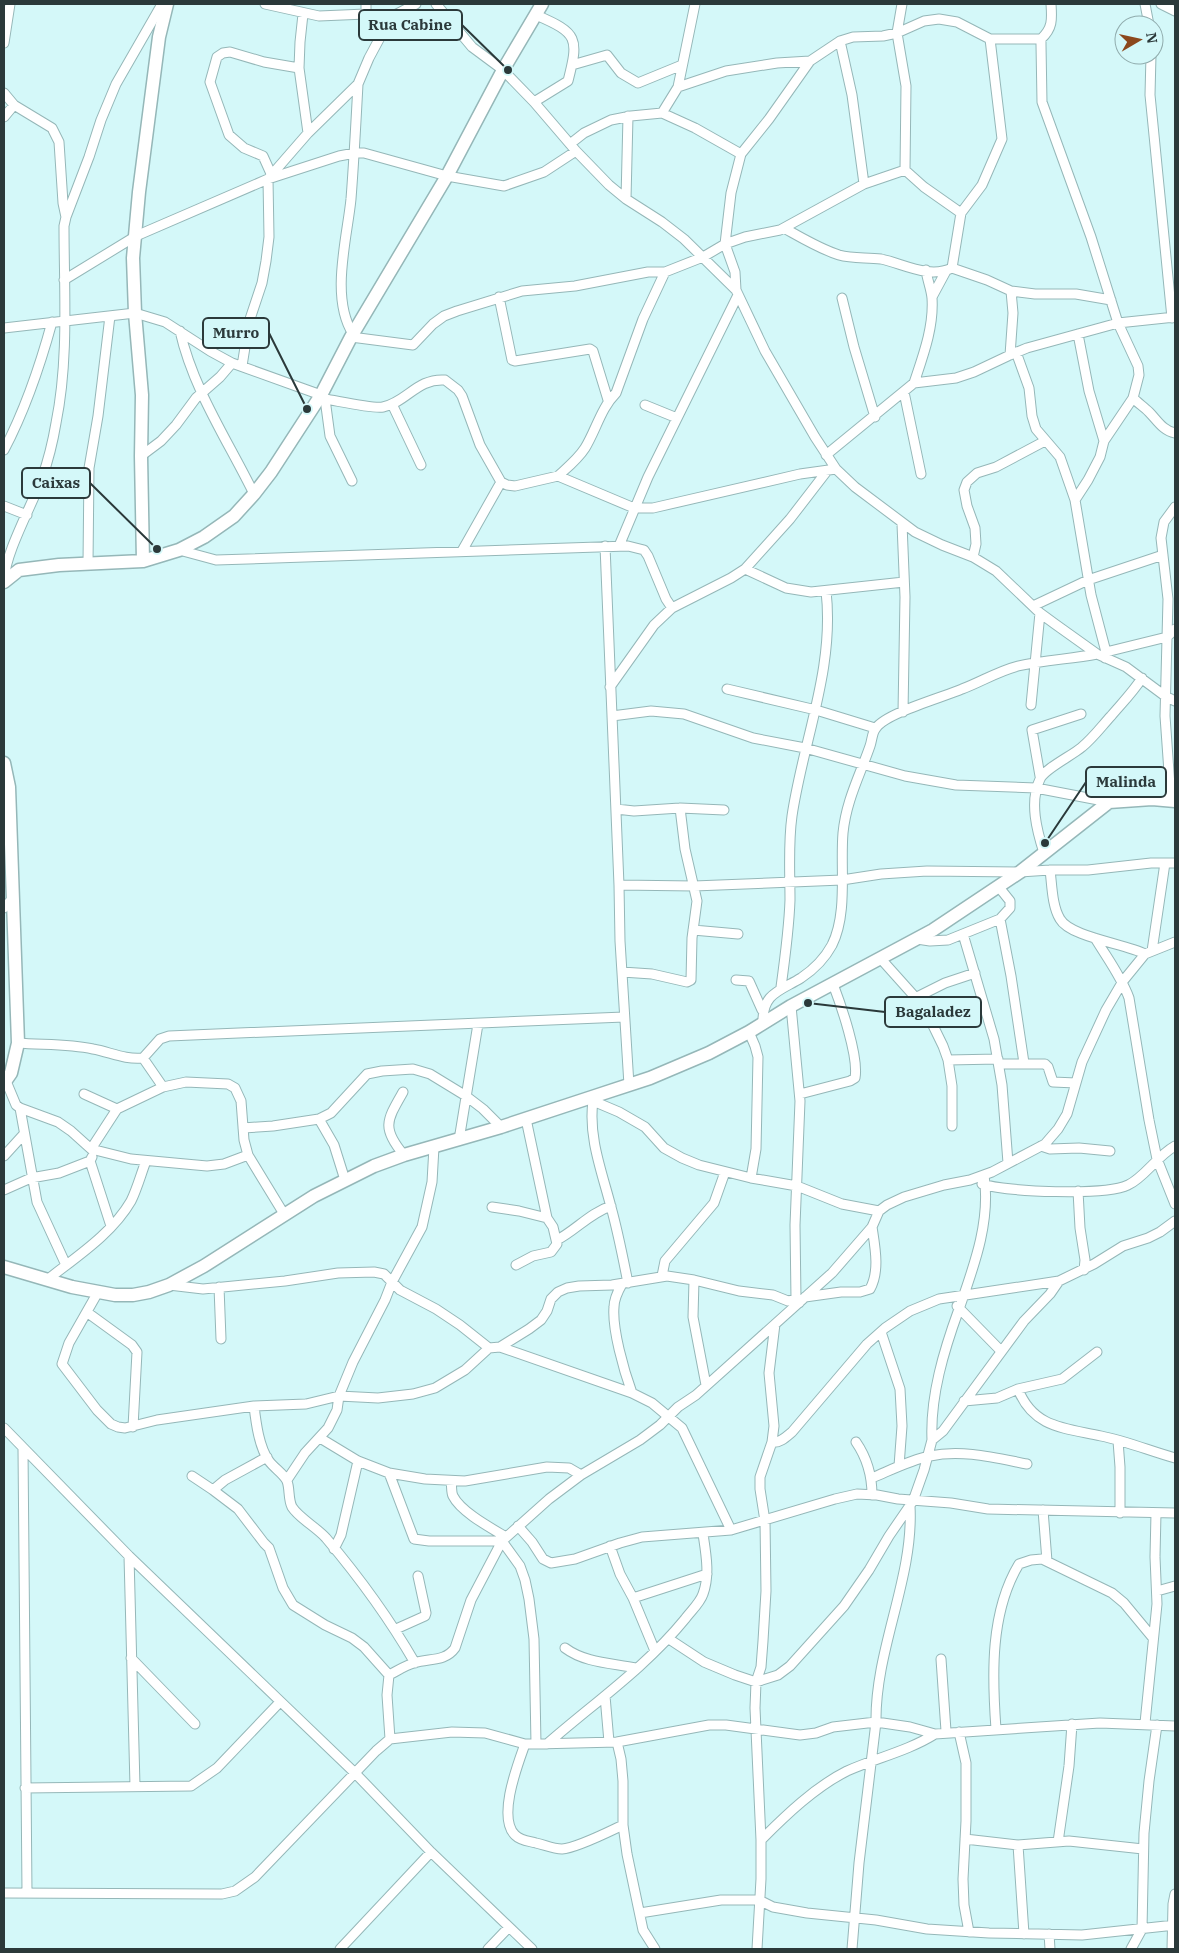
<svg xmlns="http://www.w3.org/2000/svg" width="1179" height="1953" font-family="'IBM Plex Serif',serif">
	<rect width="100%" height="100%" fill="#d4f8f9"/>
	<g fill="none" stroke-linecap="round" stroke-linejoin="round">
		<g stroke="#95b7b8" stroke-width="11">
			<path id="street" d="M265 4 319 16 366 14 391 17
				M366 4V14
				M436 4 472 47 503 70 534 102 576 151 609 185 626 199 662 222 684 239 736 290 765 351 815 437 836 469 855 487 915 532 942 545 973 557 996 571 1040 613 1055 624 1097 654 1126 667 1165 696 1175 701
				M902 4 897 33 906 86 905 170 924 187 961 213 952 268
				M1051 4C1052 19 1053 28 1041 39V45L1042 102 1091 237 1118 323 1138 366 1139 375 1133 398 1104 441
				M1145 4 1149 25
				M1161 4 1175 11
				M303 14 300 42 299 68 308 133
				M840 41 852 95 864 184
				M4 43 10 4
				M1151 55 1150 95 1153 125 1172 318
				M572 65 607 55 621 73 638 83 682 65
				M678 87 726 71 777 63 810 61
				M4 93 14 105 52 128 59 142 63 203 66 217
				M534 102 568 81C579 38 578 33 536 15
				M662 113 678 87 695 4
				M4 117 14 105
				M570 144 584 133 611 120 631 116 662 113 695 128 741 154
				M272 176 263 156 244 148 229 135 210 82 217 57 223 53 230 52 264 62 299 68
				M626 199 628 116
				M961 213 982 185 1002 139 990 39
				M784 228C802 238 820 249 839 255 853 259 867 257 881 259 904 264 929 279 952 268L987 280 1011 291 1035 294H1076L1111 300
				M64 280 136 236 268 179 339 156 355 153H364L447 176 504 186 544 172 576 151
				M736 290 735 272 725 244 731 193 741 154 769 119 810 61 840 41 853 37 883 36 897 33 924 21 939 19 957 22 990 39H1041
				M499 297 512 360 515 361 590 349 593 351 608 400
				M932 297 946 271
				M842 298 854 347 875 417
				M4 328 135 313 165 322 210 351 232 363 321 395 325 399C338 401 373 409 383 407 407 402 417 378 445 380L458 390 462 396 480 445 501 482 507 485 515 486 558 476 634 508H653L800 474 836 469
				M180 331C193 389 228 441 254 494
				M353 334C330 298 347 239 351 199 354 160 356 122 358 84
				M351 337 413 345 433 324 444 316 457 311 522 291 575 286 648 272H665L703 257 725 244 745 237 780 230 864 184 905 170
				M1016 352 1029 388 1032 416 1036 429 1060 457 1075 500 1091 595 1106 652 1105 658
				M1010 355 1013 313 1011 291
				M242 366 249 322 262 283 266 261 269 237 268 179 308 133 358 84 369 58 391 17 416 4
				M914 383C923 356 934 327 932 298 931 288 927 279 926 270
				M904 392 921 474
				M1133 398C1138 403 1144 407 1149 412 1157 420 1163 431 1175 433
				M325 399 330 436 352 481
				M392 404 421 465
				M645 405 677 418
				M4 450C25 410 40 366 52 322
				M826 455 914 383 956 378 974 372 1010 355 1027 348 1118 323 1175 317
				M141 456 161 441 176 425 196 398 220 377 232 363
				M558 476C568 467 578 459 585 448 596 430 601 408 616 393L643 319 665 272
				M1075 500 1088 480 1100 457 1104 441 1089 391 1078 334
				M4 506 27 515
				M902 524 905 597 903 712
				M605 546 619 885 620 941 629 1085
				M619 546 648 477 738 295
				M179 550 216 560 628 546 644 550 648 556 666 599 672 608
				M462 551 501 482
				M973 557 976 544 975 528 967 506 964 490 967 482 977 473 996 467 1045 441
				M88 564 89 468 98 416 110 316
				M745 569 786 588 811 592 904 582
				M5 580C2 559 34 501 42 478 48 461 53 441 56 423 69 359 64 291 64 226L66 217 89 157 101 120 116 84 162 4
				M1033 606 1088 580 1163 555
				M1106 652 1167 637 1175 629
				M610 687 654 625 672 608 731 578 745 569 790 519 827 471
				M727 689 816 710 875 728
				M1031 705 1040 613
				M612 716 651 711 684 714 753 738 805 748 905 776 956 785 1036 788 1109 802
				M1040 776 1032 730 1081 714
				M1171 800 1165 716 1168 599 1161 538 1164 522 1175 507
				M616 809 634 811 680 808 724 810
				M1044 853C1037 831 1029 802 1040 779 1044 769 1073 755 1082 747 1093 738 1101 727 1111 716 1122 703 1133 692 1142 678
				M1050 870C1052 885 1052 906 1060 919 1070 937 1126 944 1145 954
				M619 885 694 886 842 880 881 874 927 871 1020 872 1050 870H1088L1151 863H1175
				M4 908 12 899
				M1000 919 1011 976 1024 1063
				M693 930 738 934
				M963 934 994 1039 1002 1085 1008 1163
				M1095 938C1107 958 1121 976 1129 998L1149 1120 1157 1159 1175 1204
				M917 939 930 941 948 940 1000 919 1010 908V901L998 886
				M1152 951 1165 863
				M881 959 924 1007 943 1046 948 1060 952 1086V1126
				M622 972 652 974 687 982 691 980 692 938 697 901 685 849 680 808
				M736 980 749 981 762 1010
				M781 987C785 958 789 929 790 900 790 872 788 844 792 816 803 741 835 668 826 591
				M917 997 945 983 975 973
				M791 1006 800 1101 795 1225 796 1299 799 1303
				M763 1023C762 993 780 991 801 978 813 970 825 958 832 945 848 913 840 867 843 833 846 801 860 775 870 746 872 741 872 732 876 728 886 713 944 697 962 689 981 682 998 671 1018 666 1044 660 1071 659 1097 654
				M749 1032 755 1046 758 1057 756 1149 751 1178
				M18 1043C42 1045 69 1044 93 1049 110 1052 125 1060 143 1058L160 1039 169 1036 624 1017
				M143 1058 163 1087
				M948 1060 998 1059
				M999 1064H1045L1048 1067 1053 1082 1076 1083
				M6 1081 16 1105 20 1108 58 1122 71 1131 91 1149 131 1159 207 1166 224 1164 248 1155
				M403 1092C387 1120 381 1128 404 1155
				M84 1094 117 1109
				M800 1094 850 1081 855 1078C859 1057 841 1005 833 984
				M592 1097 593 1101 619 1112 645 1127 664 1148 682 1158 699 1165 751 1178 797 1186 842 1204 879 1211
				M593 1101C588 1137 602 1172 611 1207 618 1232 623 1258 628 1283
				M20 1108 37 1202 66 1265
				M319 1119 334 1145 345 1180
				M243 1128 273 1126 319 1119 331 1113 367 1074 382 1071 413 1069 430 1074 466 1096 483 1109 501 1127
				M459 1140 478 1024
				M1041 1146 1050 1149 1079 1148 1110 1151
				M91 1149 117 1109 163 1087 186 1082 228 1084 235 1088 241 1101 244 1140 248 1155 284 1214
				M4 1156 24 1134
				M92 1157 90 1161 111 1226
				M982 1184C1007 1192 1105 1196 1128 1185 1144 1178 1157 1156 1175 1146
				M4 1190 31 1178 59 1173 90 1161
				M1078 1191 1080 1228 1085 1260 1084 1270
				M492 1207 519 1211 547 1218
				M557 1240C576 1230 590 1213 611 1206
				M516 1265 533 1256 551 1252 557 1244 553 1227 547 1218 526 1119
				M662 1276 665 1261 714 1203 725 1172
				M47 1280C76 1257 112 1234 131 1201 137 1189 141 1174 146 1161
				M694 1280 693 1317 706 1385
				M622 1284C618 1291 614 1299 614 1307 612 1329 624 1371 632 1393
				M169 1285 203 1289 285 1281 338 1273 374 1272 384 1274 400 1290 436 1309 460 1325 489 1348 500 1347 632 1393 652 1403 682 1428 731 1530
				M219 1287 221 1339
				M98 1292 69 1343 62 1364 97 1410 111 1424 118 1427 125 1428 157 1420 254 1406 306 1404 339 1396 378 1398 413 1394 435 1388 465 1370 489 1348
				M805 1297 841 1292H860L870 1289C880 1271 875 1247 872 1227
				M957 1306 1001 1351
				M88 1313 132 1345 137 1352 133 1427
				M881 1332 900 1389 902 1426 899 1466
				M500 1347 529 1329 541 1320 547 1311 551 1299 558 1292 567 1288 579 1286 612 1285 667 1276 694 1280 739 1291 773 1295 788 1301 796 1299
				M1018 1389C1033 1428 1065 1428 1101 1436 1126 1441 1150 1451 1175 1458
				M964 1401 997 1398 1018 1389 1062 1379 1097 1352
				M254 1406C256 1423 259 1447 269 1461 274 1468 284 1474 287 1481 290 1489 288 1499 292 1507 299 1518 316 1527 326 1538 359 1577 389 1618 415 1663
				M4 1428 129 1556 355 1773 431 1852 532 1949
				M320 1438 358 1461 389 1473 425 1479 465 1481 547 1467 569 1468 581 1475
				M932 1440C930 1396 944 1350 959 1309 974 1266 991 1221 984 1175
				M1118 1441 1120 1467V1513
				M772 1442C779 1444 786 1437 792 1432L867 1344 885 1328 910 1311 939 1299 1059 1281
				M856 1442C867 1458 872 1475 872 1495
				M23 1449 27 1892
				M389 1473 414 1539 429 1541H502L520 1566 525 1580 529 1599 534 1639 536 1744
				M192 1476 213 1490 225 1480 267 1457
				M872 1478C891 1470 910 1460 930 1456 962 1449 996 1458 1027 1464
				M287 1480 305 1453 328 1428 337 1410 339 1396 353 1362 385 1300 392 1282 422 1227 432 1182 434 1147
				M451 1481C452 1486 451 1492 453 1496 461 1512 491 1528 506 1537
				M213 1490 238 1509 264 1543 269 1548 283 1588 293 1605 325 1625 352 1638 364 1647 389 1675
				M1043 1510 1047 1561
				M518 1526 532 1542 543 1559 551 1563 575 1559 620 1543 642 1537 731 1530 835 1499 857 1494 877 1495 898 1499 951 1503 988 1509 1175 1513
				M610 1546 620 1574 633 1598 655 1651
				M334 1549 341 1535 358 1461
				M129 1556 135 1786
				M1157 1591 1175 1586
				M633 1598 707 1574
				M396 1629 425 1616 426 1613 418 1576
				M669 1639 704 1662 735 1675 756 1682 778 1675 790 1666 844 1606 869 1570 889 1536 913 1501 924 1470 932 1440 943 1431 1024 1321 1050 1294 1059 1281 1094 1264 1123 1246 1148 1238 1160 1232 1175 1221
				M565 1648C585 1663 612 1663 636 1668
				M131 1658 195 1724
				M941 1659 946 1731
				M605 1696 609 1742
				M1145 1723 1157 1604 1155 1557 1156 1513
				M996 1729C992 1675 990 1612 1019 1564L1031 1560 1042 1559 1112 1593 1124 1603 1153 1638
				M959 1732 966 1763V1821L963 1879 964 1905 969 1932
				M390 1739 387 1695 389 1675C397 1671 406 1665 414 1663 429 1658 445 1662 455 1648L471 1600 502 1541 549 1499 581 1475 640 1440 660 1425 678 1407 696 1395 832 1273 872 1227 879 1211 887 1205 904 1197 944 1185 970 1180 992 1172 1045 1144 1058 1129 1067 1114 1082 1062 1106 1010 1123 981 1145 954 1175 942
				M617 1742 621 1759 623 1781V1825L627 1854 643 1930 655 1949
				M525 1744C518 1764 497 1817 515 1835 521 1841 529 1841 536 1843 545 1845 553 1849 562 1849 577 1848 608 1832 623 1825
				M547 1744C594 1703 646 1667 685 1619 691 1611 700 1603 703 1594 710 1575 706 1554 703 1534
				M25 1788 191 1786 217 1768 280 1702
				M965 1839 1018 1845 1069 1841 1143 1849
				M761 1840C786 1815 815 1787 847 1771 876 1758 908 1751 935 1734
				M1058 1842 1069 1766 1072 1724
				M1018 1845 1024 1934
				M4 1893 222 1894 235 1891 255 1877 376 1751 390 1739 452 1732 485 1733 525 1744H536L617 1742 709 1725H726L800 1735 816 1733 833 1727 876 1722 910 1727 935 1734 1100 1723 1175 1726
				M640 1913 721 1900H759L773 1907 807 1913 876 1920 927 1929 989 1933 1082 1935 1175 1925
				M1049 1934 1050 1949
				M340 1949 431 1852
				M488 1949 509 1927
				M757 1949 761 1879V1840L755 1708 756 1682 761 1667 763 1641 766 1591 765 1521 760 1489V1477L772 1442 774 1426 769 1373 775 1324
				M852 1949 859 1863 876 1722C875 1649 914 1578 910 1506
				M1131 1949 1142 1929 1144 1833 1149 1781 1157 1725
				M1172 1949 1173 1904 1175 1894"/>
		</g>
		<g stroke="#95b7b8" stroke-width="15">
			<path id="secondary" d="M143 561 141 456 142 395 135 313 133 258 139 192 159 37 167 4
				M4 582 19 570 59 565 143 561 179 550 204 537 234 516 254 494 271 472 321 395 351 337 447 176 503 70 542 4
				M4 763 9 787 18 1043 11 1073 4 1083
				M4 1267 72 1287 115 1295H133L149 1292 169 1285 204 1266 314 1196 374 1166 404 1155 501 1127 592 1097 650 1078 709 1053 749 1032 791 1006 933 930 1020 872 1109 802 1152 799 1175 801"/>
		</g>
		<use href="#street" stroke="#fff" stroke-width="9"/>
		<use href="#secondary" stroke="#fff" stroke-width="12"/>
	</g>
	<path fill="none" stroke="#2b393a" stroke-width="2" d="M508 70L462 25M307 409L269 333M157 549L90 483M1045 843L1086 782M808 1003L885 1012"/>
	<g fill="#2b393a" stroke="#d4f8f9" stroke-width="2">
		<circle cx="508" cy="70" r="5"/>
		<circle cx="307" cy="409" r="5"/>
		<circle cx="157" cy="549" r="5"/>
		<circle cx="1045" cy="843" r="5"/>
		<circle cx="808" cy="1003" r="5"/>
	</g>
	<g fill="#d4f8f9" stroke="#2b393a" stroke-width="2">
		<rect x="359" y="10" width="103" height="30" rx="5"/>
		<rect x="203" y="318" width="66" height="30" rx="5"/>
		<rect x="22" y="468" width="68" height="30" rx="5"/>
		<rect x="1086" y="767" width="80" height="30" rx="5"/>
		<rect x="885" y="997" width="96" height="30" rx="5"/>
	</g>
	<g font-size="15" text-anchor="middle" font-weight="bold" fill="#2b393a">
		<text x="410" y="30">Rua Cabine</text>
		<text x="236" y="338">Murro</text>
		<text x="56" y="488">Caixas</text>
		<text x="1126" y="787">Malinda</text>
		<text x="933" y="1017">Bagaladez</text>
	</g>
	<rect width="1179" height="1953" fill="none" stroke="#2b393a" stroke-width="10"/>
	<g transform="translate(1139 40) rotate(81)"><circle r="24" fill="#d4f8f9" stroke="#90acad"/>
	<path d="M0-4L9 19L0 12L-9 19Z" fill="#8c481d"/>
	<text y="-8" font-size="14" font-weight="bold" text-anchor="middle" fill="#2b393a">N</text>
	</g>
</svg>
